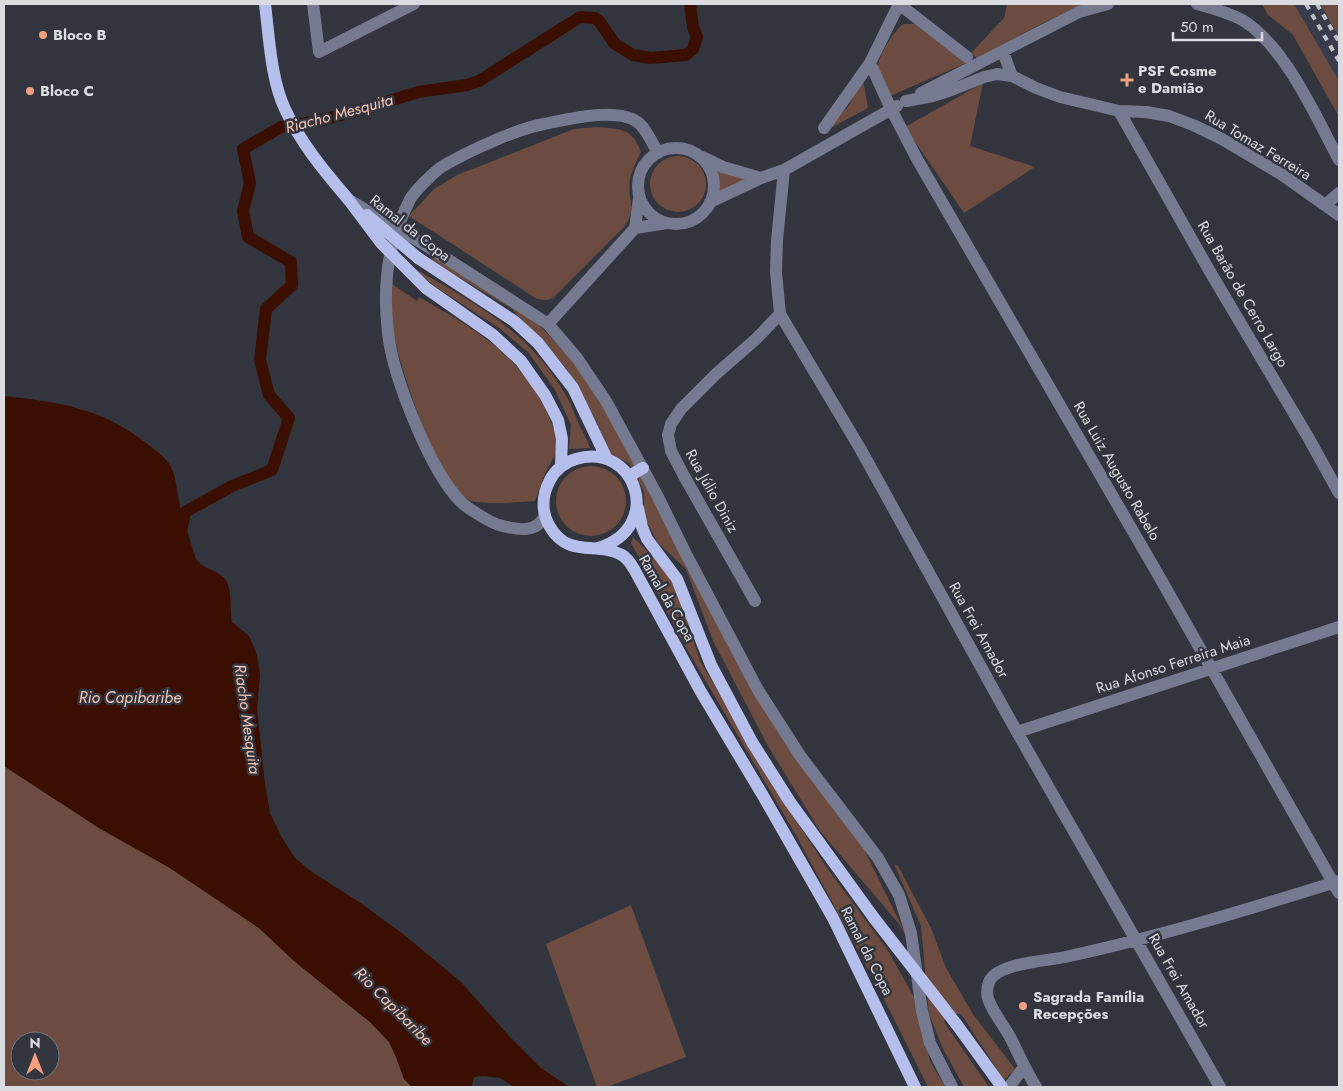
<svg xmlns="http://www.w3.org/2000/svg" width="1343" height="1091" font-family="Jost,sans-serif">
	<rect width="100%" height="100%" fill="#32343e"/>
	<path fill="#383b4b" d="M1294 4H1320L1339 37V81Z"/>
	<path fill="#6c4c40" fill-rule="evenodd" d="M1007 4H1085L1045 22 977 58 971 53 1004 18Z
		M1262 4H1294L1339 81V117L1293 35 1268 15Z
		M1320 4H1339V37Z
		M903 24H915L966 63 890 96C886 89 879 79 878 71 876 58 893 32 903 24Z
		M863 80 868 107 866 109 827 130 829 124 847 108Z
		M983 83 970 146 1035 167 964 213 905 127Z
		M596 127C619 129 632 127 641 152 637 160 632 170 630 179 627 197 637 208 625 226L553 298 547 300 537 299 409 216 434 189 457 175 574 129Z
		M650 184a28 28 0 1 1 56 0a28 28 0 1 1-56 0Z
		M709 165 757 178 713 199C716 186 714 177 709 165Z
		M428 254 487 288 533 319 567 354 605 407 703 592 859 839 911 945 899 924 820 831 768 746 713 641 686 569 658 543 644 517V492L629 463 611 455 597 423 566 368 511 308 434 263Z
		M410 266C473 302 532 332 568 399 572 406 574 413 577 420 581 430 587 438 590 448L569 449 571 425 555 390 529 353 499 328 437 288Z
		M392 284 417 301 419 297C473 328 522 355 548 415 553 427 558 439 556 452 555 456 553 458 551 462 544 474 540 488 535 501 519 502 481 506 467 499 437 482 399 365 393 330 390 315 392 299 392 284Z
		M556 501a35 35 0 1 1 70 0a35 35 0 1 1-70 0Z
		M633 537 661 565 677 590 700 661 789 810 827 868 887 949 914 997 930 1061 945 1087H928L883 997 797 837 677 632 649 575 631 543Z
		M4 766 99 828 170 868 259 928 294 961 370 1022 389 1042 396 1057 404 1079 412 1087H4ZM20 1041H50V1071H20Z
		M894 864 898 866 931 928 946 968 973 1014 1015 1069 1004 1080 961 1014H948L944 1022 989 1087H964L943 1049 929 1014 921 926Z
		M631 905 686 1057 607 1087H597L546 944Z"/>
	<path fill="#3a0e00" d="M4 396C58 402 102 408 146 443 154 449 164 456 169 464 177 476 176 488 179 501 183 520 190 540 196 559 204 570 213 568 222 576 234 586 229 609 232 622L249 636 257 655 260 675 257 709 265 784 270 813 281 836 295 858 312 872 359 902 403 934 461 982 509 1036 541 1068 569 1087H514L500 1078 484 1076 474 1077 472 1085 473 1087H412L404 1079 396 1057 389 1042 370 1022 294 961 259 928 170 868 99 828 4 766Z"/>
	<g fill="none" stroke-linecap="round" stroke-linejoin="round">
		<path stroke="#3a0e00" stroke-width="12" d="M181 532 185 512 232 486 272 470 289 418 269 395 260 360 266 309 292 285 291 262 248 237 243 211 250 183 243 149 281 127 319 121 367 108 418 92 467 85 479 81 580 17 595 18 599 21 615 44 633 55 650 58 686 55 693 49 697 37 693 27 690 4"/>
		<path stroke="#767a90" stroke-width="12" d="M313 4 319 52 414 4
			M899 4 967 57
			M1197 4C1212 8 1230 13 1244 21 1286 48 1316 117 1339 160
			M1003 52 1012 76
			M870 63 891 109 917 159 1156 571 1339 893
			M921 93 1079 12 1108 4
			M906 101 933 96 954 89 984 77 997 74 1012 76 1036 88 1060 97 1094 105 1119 111 1146 112 1169 116 1193 125 1222 139 1281 174 1339 215
			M1119 111 1209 270 1308 437 1339 493
			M824 128 870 63 899 4
			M638 186a38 38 0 1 1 76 0a38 38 0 1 1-76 0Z
			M702 157 723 167 761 178
			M784 170 777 240 776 272 780 314 861 450 1017 732 1220 1087
			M710 202 761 178 784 170 897 106
			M1325 205 1339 193
			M635 228 667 223
			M427 246 548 324 577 358 606 401 657 495 685 552 758 690 801 757 878 858 899 895 911 933 922 1011 930 1043 952 1087
			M548 324 635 228 639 198
			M545 515C537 534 517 530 499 525 491 523 467 508 461 502 430 471 393 377 388 333 383 291 387 246 406 208 408 204 410 198 413 195 419 187 435 171 443 166 469 151 516 129 544 124 569 119 620 106 640 124 647 131 653 144 658 153
			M755 601 684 476 671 451 668 435 671 424 681 409 716 374 756 339 780 314
			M1017 732 1339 627
			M1009 1087 1024 1067
			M1036 1087C1026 1071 1018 1053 1010 1037 1003 1024 994 1014 989 1001 986 995 987 988 989 982 996 963 1047 961 1065 957 1158 937 1249 909 1339 881"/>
		<path stroke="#b6bfeb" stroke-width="12" d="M265 4C269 36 271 80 285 109 300 142 324 171 348 199
			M418 258 514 321 538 343 573 388 607 459
			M426 288 493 335 521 361 545 395 558 420 562 439 561 466
			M629 476 643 468
			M638 508 642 527 647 539 677 579 711 665 752 742 790 802 874 918
			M598 548C666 527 635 441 576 459 565 462 555 470 550 480 542 495 541 512 550 527 569 559 597 541 622 555 627 558 631 564 634 569L701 692 762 794 833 918 915 1087
			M957 1025 1002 1087"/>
		<path stroke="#bec0c7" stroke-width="4" stroke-dasharray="6 6" stroke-linecap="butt" d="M1306 4 1339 61
			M1317 4 1339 42"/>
		<path stroke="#767a90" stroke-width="12" d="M349 200 427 246"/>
		<path stroke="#b6bfeb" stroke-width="12" d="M348 199 381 243 426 288
			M367 215 418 258
			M874 918 957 1025"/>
	</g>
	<g fill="#f3a081" stroke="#32343e" stroke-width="2">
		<circle cx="43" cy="35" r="5"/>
		<path d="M1124.5 72.5h5v5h5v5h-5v5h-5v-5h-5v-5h5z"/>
		<circle cx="30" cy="91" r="5"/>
		<circle cx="1023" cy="1006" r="5"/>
	</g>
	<g text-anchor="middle" stroke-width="5" stroke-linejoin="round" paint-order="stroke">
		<g font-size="15" font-weight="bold" fill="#dadce2" stroke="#32343e" text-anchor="start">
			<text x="53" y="40">Bloco B</text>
			<text x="1138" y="76">PSF Cosme<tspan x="1138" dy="17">e Damião</tspan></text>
			<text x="40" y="96">Bloco C</text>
			<text x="1033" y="1002">Sagrada Família<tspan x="1033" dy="17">Recepções</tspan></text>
		</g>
		<g font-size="15" fill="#dadce2" stroke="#32343e">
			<text transform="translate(1258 145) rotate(31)" y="5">Rua Tomaz Ferreira</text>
			<text transform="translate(410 228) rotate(38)" y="5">Ramal da Copa</text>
			<text transform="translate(1243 294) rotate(60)" y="5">Rua Barão de Cerro Largo</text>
			<text transform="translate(1117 471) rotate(60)" y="5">Rua Luiz Augusto Rabelo</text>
			<text transform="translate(712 491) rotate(61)" y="5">Rua Júlio Diniz</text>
			<text transform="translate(667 598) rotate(60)" y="5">Ramal da Copa</text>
			<text transform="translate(979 630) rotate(61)" y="5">Rua Frei Amador</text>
			<text transform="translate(1173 664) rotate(-18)" y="5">Rua Afonso Ferreira Maia</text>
			<text transform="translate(867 951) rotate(63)" y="5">Ramal da Copa</text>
			<text transform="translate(1179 981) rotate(60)" y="5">Rua Frei Amador</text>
		</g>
		<g font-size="16" font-style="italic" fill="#f7c5b3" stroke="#32343e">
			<text transform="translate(339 113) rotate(-15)" y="6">Riacho Mesquita</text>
			<text x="130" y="703">Rio Capibaribe</text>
			<text transform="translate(248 719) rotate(82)" y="6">Riacho Mesquita</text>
			<text transform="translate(394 1006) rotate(45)" y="6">Rio Capibaribe</text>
		</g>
	</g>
	<rect width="1343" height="1091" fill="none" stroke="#dadce2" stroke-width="10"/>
	<g transform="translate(35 1056)"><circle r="24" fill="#32343e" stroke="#757780"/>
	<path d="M0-4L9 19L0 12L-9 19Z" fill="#f3a081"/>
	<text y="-8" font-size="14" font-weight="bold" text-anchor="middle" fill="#dadce2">N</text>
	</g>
	<path d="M1173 32v8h89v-8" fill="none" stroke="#dadce2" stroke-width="2.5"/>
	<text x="1180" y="32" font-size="15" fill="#dadce2" stroke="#32343e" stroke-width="4" paint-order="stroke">50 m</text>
</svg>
